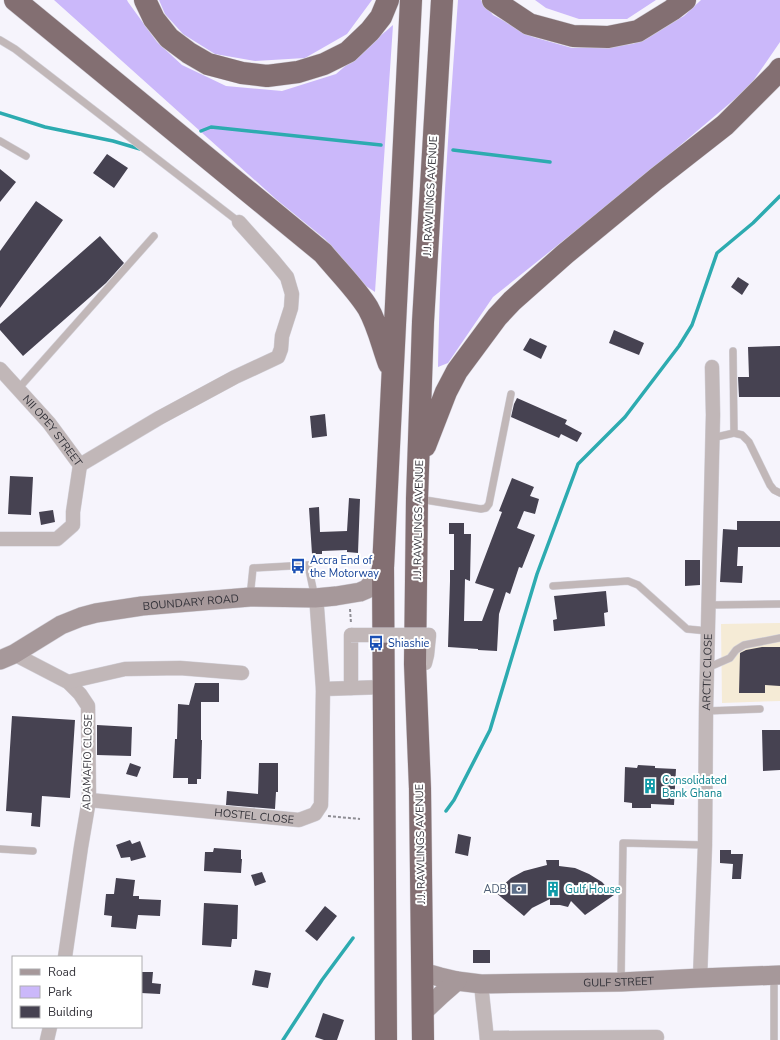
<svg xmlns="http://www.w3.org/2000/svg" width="780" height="1040" font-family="'Nunito Sans',sans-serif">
	<rect width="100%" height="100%" fill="#f6f4fc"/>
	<path fill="#f5ebd6" d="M780 623V701L722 703 721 624Z"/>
	<path fill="#cbb8fa" d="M54 0H127L128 2 157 42 182 65 226 86 282 91 336 74 393 25 375 292 363 284 325 239 277 200Z
		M159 0H372L347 34 305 58 255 61 215 54 183 34 165 14Z
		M458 0H481L493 15 533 37 572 48 633 44 684 16 701 0H780V42L749 87 644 176 493 297 448 363 438 367C440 244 449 122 458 0Z
		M535 0H656L627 19H579L546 8Z"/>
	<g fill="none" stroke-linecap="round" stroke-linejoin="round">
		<path stroke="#2dabb0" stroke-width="3.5" d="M0 113 45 127 113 141 140 149
			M201 131 211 127 381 145
			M453 150 550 162
			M446 811 454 800 490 730 537 574 578 464 625 417 679 346 692 325 717 253 753 223 780 196
			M283 1040 322 980 353 938"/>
	</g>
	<path fill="#464251" d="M107 154 128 168 114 188 93 173Z
		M0 169 16 182 0 202Z
		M36 201 63 220 0 308V251Z
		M100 236 124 263 106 283 23 356 0 330V324Z
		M738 277 749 284 742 295 731 287Z
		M614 330 644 343 639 355 609 343Z
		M530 338 547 346 541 359 523 350Z
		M780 346V397H739L738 377H749L748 347Z
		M517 398 567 420 565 424 582 433 577 442 561 434 559 438 511 417 514 404Z
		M325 414 327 436 312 438 310 416Z
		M10 476 33 477 31 515 8 514Z
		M512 478 534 487 530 496 539 499 535 514 524 511 517 528 535 535 522 568 519 567 510 594 506 592 499 614 497 651 478 650V649L448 647 450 581V570H454V534H449V523H464V534H471L470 581 465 579 464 621H482L494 589 475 583 502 512 499 511Z
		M349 498 360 499 358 553 347 552V550L322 551V554H312L309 508 319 507 320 532 347 531Z
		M53 510 55 522 41 525 39 512Z
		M737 521H780V547H738L737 566H743L742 583 720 582 723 529 737 530Z
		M685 560H700V585L685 586Z
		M606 591 608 612 604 613 605 626 554 631 553 620 557 619 554 596Z
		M762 647H780V686L765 685V693H739L740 653 746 650Z
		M195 683H219V702H201V740H202L201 779H197V784H188V778H173L175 739H177L178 704 189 705Z
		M12 716 75 720 70 798 42 796 40 827 31 826 32 813 6 811Z
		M97 725 132 727 131 756 97 755Z
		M762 730H780V770L763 771Z
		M130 763 141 767 137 777 126 774Z
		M259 763H278V792H276L275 809 226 805 227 791 258 794Z
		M638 765 655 766V768L676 769 674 805 651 804V808H632V803L624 802 625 767 637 768Z
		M458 834 471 837 468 856 455 853Z
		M130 840 132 844 140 841 146 857 131 861 130 857 121 858 116 845Z
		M214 848 241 850V859H242L241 873 204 871 205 852H213Z
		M720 850H731V854H743L741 879H732L733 864 720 863Z
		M546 860H559V866L575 868 589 874 602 882 614 895 585 915 571 901 568 907 560 905H550V899L532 908 524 916 495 892 511 878 524 871 547 865Z
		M262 872 266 882 255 886 251 875Z
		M116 878 135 880 133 896H139V899L161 900 160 916 138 915 136 929 111 927 112 916 104 915 106 894H114Z
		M204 903 238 905 237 939H232L231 947 202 945Z
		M325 906 337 916 317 941 305 931Z
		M473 950H490V963H473Z
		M255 970 271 973 268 988 252 985Z
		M141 972H153L152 983 161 984 160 994 141 993Z
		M323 1013 344 1020 337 1040H324L315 1037Z"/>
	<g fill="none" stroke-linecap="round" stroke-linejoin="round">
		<g stroke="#d3d1d9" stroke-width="8">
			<path id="lane" d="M0 40 15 49 239 222
				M0 141 26 156
				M733 351 734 433
				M18 389 154 236
				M712 438 734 433 742 435 749 442 770 485 774 490 780 493
				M419 499 481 509 486 508 489 504 511 394
				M553 586 628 581 638 585 687 629 708 631
				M250 597 253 568 308 565 315 598
				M708 605 780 604
				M707 668 730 658 736 650 744 645 780 638
				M706 711 760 709
				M0 849 33 851
				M774 976V1040
				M621 981 623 843 705 845"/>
		</g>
		<g stroke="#d3d1d9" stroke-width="15">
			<g id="street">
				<path id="s1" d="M0 369 49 423 80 465 73 512V525L57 539H0"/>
				<path d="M80 465 159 418 235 377 278 357 281 349 282 336 291 308 292 294 287 277 273 260 239 222"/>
				<path d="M14 654 68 682 80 694 88 706 89 800 81 847 65 957"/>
				<path d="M415 664 425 663 427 655 429 635"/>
				<path d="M68 682 125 669 180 668 242 673"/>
				<path d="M351 688V635"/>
				<path d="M323 689 384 687"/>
				<path id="s2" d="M89 800 299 820 315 814 321 805 323 689 317 608 315 598"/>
				<path id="s3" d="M700 978 705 845 706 711 713 415 712 367"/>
				<path d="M481 984 487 1040"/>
				<path d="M487 1038 657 1037"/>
				<path d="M47 1040 50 1027"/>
			</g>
		</g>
		<g stroke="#d3d1d9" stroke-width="20">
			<g id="secondary">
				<path id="s4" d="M0 660 14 654 61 625 81 617 96 613 142 606 250 597 315 598 336 596 360 592 367 589 373 582 383 568"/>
				<path id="s5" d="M422 972 440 977 457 981 481 984 621 982 700 978 780 975"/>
				<path d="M423 1012 441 995 457 981"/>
			</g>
		</g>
		<g stroke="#d3d1d9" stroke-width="23">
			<path id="highway" d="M15 0 323 253C337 270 357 290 368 308 378 326 382 345 389 364
				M145 0 154 19 169 38 189 53 208 64 242 73 267 76 298 72 324 64 348 52 370 31 381 17 388 0
				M493 0 529 24 573 36 608 37 638 31 672 10 685 0
				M425 446 446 392 457 371 497 317 512 301 565 254 656 179 725 125 777 73 780 69
				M386 1040 383 568 411 0
				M423 1040 420 789 415 664 417 499 423 322 442 0"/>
		</g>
		<path stroke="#8f8e95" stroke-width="2" stroke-dasharray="3 2" stroke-linecap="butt" d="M350 609 351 623
			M328 816 360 819"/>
		<use href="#lane" stroke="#c1b7b8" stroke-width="7"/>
		<use href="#street" stroke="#c1b7b8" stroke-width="14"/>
		<use href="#secondary" stroke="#a6989a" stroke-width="19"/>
		<use href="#highway" stroke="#836f72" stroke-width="22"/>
		<g stroke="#d3d1d9" stroke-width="15" stroke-linecap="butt">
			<path id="street-bridge" d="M351 635H429"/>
		</g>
		<use href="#street-bridge" stroke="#c1b7b8" stroke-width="14"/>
	</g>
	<defs>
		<g id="bus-bare" transform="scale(1.2)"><path d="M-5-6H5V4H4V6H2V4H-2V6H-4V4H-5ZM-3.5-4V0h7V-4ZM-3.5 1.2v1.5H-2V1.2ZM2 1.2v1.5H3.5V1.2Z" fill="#1a4fb4" stroke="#fff" stroke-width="2.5" paint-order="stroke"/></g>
		<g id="building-bare" transform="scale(1.2)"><path d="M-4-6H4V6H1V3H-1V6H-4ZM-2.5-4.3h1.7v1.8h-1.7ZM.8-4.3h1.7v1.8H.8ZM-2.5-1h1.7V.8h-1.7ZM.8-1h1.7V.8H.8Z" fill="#0f9aa8" stroke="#fff" stroke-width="2.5" paint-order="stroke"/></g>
		<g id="bank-bare" transform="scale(1.2)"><path d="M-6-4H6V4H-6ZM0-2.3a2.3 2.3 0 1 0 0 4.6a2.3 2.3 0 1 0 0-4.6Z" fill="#5c6f8a" stroke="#fff" stroke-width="2.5" paint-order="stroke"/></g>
	</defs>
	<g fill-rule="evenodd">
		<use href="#bus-bare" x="298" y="566"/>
		<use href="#bus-bare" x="376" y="643"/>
		<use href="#building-bare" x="650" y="786"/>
		<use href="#bank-bare" x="519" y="889"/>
		<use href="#building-bare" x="553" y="889"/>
	</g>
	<g text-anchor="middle" stroke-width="4" stroke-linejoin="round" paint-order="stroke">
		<g font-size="11" fill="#34333a" stroke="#fff">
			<text transform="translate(430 196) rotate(-87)" y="4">J.J. RAWLINGS AVENUE</text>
			<text dy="4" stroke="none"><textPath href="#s1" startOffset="81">NII OPEY STREET</textPath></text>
			<text transform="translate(418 520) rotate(-89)" y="4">J.J. RAWLINGS AVENUE</text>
			<text dy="4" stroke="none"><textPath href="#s4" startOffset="203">BOUNDARY ROAD</textPath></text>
			<text dy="4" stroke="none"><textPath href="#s3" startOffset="306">ARCTIC CLOSE</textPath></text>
			<text transform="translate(87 762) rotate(-89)" y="4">ADAMAFIO CLOSE</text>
			<text dy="4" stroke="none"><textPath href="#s2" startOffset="166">HOSTEL CLOSE</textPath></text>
			<text transform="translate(420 844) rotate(-91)" y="4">J.J. RAWLINGS AVENUE</text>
			<text dy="4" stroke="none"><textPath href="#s5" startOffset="198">GULF STREET</textPath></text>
		</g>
		<g font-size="11" fill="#164399" stroke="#fff" text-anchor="start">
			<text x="310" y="564">Accra End of<tspan x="310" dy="13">the Motorway</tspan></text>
			<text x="388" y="647">Shiashie</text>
		</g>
		<g font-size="11" fill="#0d838f" stroke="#fff" text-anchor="start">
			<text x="662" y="784">Consolidated<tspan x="662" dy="13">Bank Ghana</tspan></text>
			<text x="565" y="893">Gulf House</text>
		</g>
		<g font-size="11" fill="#4e5e75" stroke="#fff" text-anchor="end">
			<text x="507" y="893">ADB</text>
		</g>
	</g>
	<rect x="12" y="956" width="130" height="72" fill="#ffffff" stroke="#aeadb0"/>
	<rect x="20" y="969" width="20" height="6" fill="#a6989a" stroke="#aeadb0"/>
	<text x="48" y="976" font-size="12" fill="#34333a">Road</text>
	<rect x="20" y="986" width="20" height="12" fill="#cbb8fa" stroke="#aeadb0"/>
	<text x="48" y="996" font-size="12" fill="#34333a">Park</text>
	<rect x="20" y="1006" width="20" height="12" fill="#464251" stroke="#aeadb0"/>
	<text x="48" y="1016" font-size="12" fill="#34333a">Building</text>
</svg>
